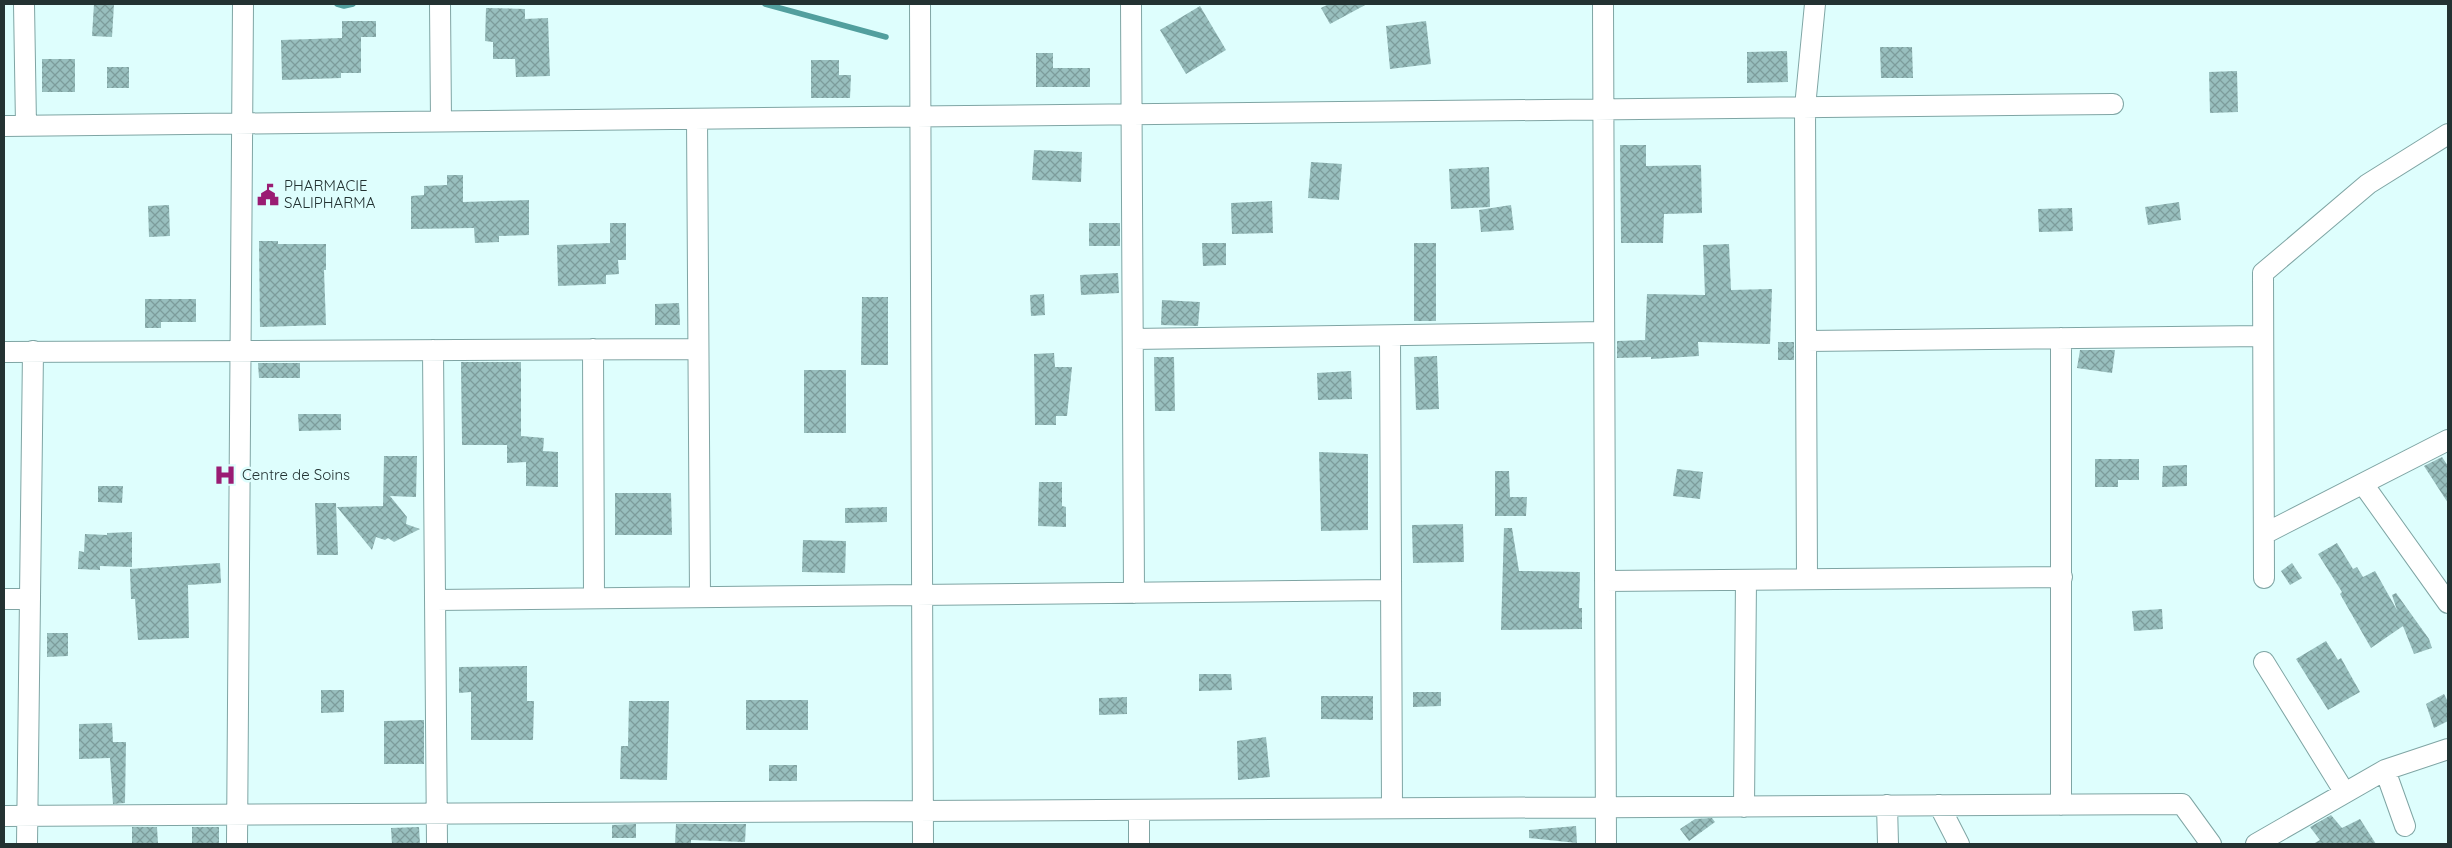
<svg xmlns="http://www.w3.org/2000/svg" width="2452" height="848" font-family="Quicksand,sans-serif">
	<defs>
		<pattern id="building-cross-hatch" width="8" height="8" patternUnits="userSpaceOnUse" patternTransform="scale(1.25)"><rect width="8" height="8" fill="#98bfbe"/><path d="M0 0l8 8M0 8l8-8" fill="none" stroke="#7c9c9b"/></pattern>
	</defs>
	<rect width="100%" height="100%" fill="#defefd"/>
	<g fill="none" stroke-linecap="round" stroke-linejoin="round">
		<path stroke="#529f9e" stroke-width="5.5" d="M337 4 344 6 353 4
			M765 4 886 37"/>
	</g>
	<path fill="url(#building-cross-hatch)" d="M94 4H114L112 37 92 36Z
		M1329 4H1367L1330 24 1321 8Z
		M1200 6 1226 50 1186 74 1160 30Z
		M486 8 525 9V19L548 18 550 76 516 77 515 59H493V42L485 41Z
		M342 21H376V37H361V73H341V78L282 80 281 40 342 38Z
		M1426 21 1431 64 1390 69 1386 26Z
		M1880 47H1912L1913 78H1881Z
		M1787 51 1788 82 1747 83V52Z
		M1036 53H1053V68H1090V87H1036Z
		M42 59H75V92H42Z
		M811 60H839V75H851L850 98H811Z
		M107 67H129V88H107Z
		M2237 71 2238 112 2210 113 2209 72Z
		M1620 145H1646V166L1701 165 1702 213 1664 214 1663 243H1621Z
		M1034 150 1082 152 1081 182 1032 180Z
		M1311 162 1342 164 1339 200 1308 198Z
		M1489 167 1490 207 1451 209 1449 169Z
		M447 175H463V202L529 200V235L499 236V242L475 243 474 228 411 229V196L424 195V186L447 185Z
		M1272 201 1273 233 1232 234 1231 203Z
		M2179 202 2181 220 2148 225 2145 207Z
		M169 205 170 236 149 237 148 206Z
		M1511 205 1514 230 1481 232 1479 210Z
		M2072 208 2073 231 2039 232 2038 209Z
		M610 223H626V260H618L619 274 606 275V284L558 286 557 245 610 243Z
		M1089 223H1120V246H1089Z
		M259 241H278V244H326V270H324L326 325 260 327Z
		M1202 243H1226V265L1203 266Z
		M1414 243H1436V321H1414Z
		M1729 244 1731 290 1772 289 1770 344 1698 342 1699 356 1651 359V357L1617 358V341L1645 340 1647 294 1705 295 1703 245Z
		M1118 273 1119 293 1081 295 1080 275Z
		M1044 294 1045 315 1031 316 1030 295Z
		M862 297H888V365H861Z
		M145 299H196V322H161V328H145Z
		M1162 300 1200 302 1198 326 1161 325Z
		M679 303 680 325H655V304Z
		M1778 342H1794V360H1778Z
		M2080 350H2115L2112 373 2077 368Z
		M1054 353 1055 367H1072L1067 416H1056V425H1035L1034 354Z
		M1437 356 1439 409 1416 410 1414 357Z
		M1154 357H1174L1175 411H1155Z
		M461 362H521V436L544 438 543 451 558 452V487L526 486V462L507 463V445H462Z
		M258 363H300V378H259Z
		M804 370H846V433H804Z
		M1351 371 1352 399 1318 400 1317 373Z
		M298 414H341V430L299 431Z
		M1319 452 1368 454V530L1321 531Z
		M384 456H417L416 497 390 496 407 517 406 524 420 529 394 542 388 538 385 540 376 537 372 550 337 507 383 506Z
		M2442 457 2448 466V503L2424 466Z
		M2095 459H2139V480H2118V487H2095Z
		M2187 465V486L2162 487 2163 466Z
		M1677 469 1703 472 1700 499 1673 496Z
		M1495 471H1509L1510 497H1527L1526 516H1495Z
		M1039 482H1062V506L1066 507V527L1038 526Z
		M98 486H123L122 503 98 502Z
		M615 493H671L672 535H615Z
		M315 503H336L338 555H317Z
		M887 507V522L845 523V508Z
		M1463 524 1464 562 1413 563 1412 525Z
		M1504 528H1512L1519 571 1580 572 1579 608H1582V629L1501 630Z
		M132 532V567L100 566V570L78 569 79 551 84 552 85 534 107 535V533Z
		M803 540 846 541 845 573 802 572Z
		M2337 543 2353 569 2357 567 2363 577 2375 571 2397 610 2392 595 2396 593 2429 639 2432 648 2414 654 2403 626 2371 648 2340 594 2342 592 2318 554Z
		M220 563 221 583 188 585 189 638 138 640 135 599H131L130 569Z
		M2292 563 2302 578 2290 585 2281 571Z
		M2162 609 2163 629 2134 631 2132 611Z
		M47 633H68V656L47 657Z
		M2326 641 2338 660 2341 658 2360 692 2328 710 2296 659Z
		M527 666V701H534L533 740H471V692L459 693V667Z
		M1199 674H1231L1232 690 1199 691Z
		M321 690H344V712L321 713Z
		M1413 692H1441V706L1413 707Z
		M2444 694 2448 702V721L2434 728 2426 704Z
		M1321 696H1373V720L1321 719Z
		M1127 697V714L1099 715V698Z
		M746 700H808V730H746Z
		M629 701H669L667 780 620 779 621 746H628Z
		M424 720V764H384V721Z
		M112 723 113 742H126L125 803 113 804 110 758 79 759V724Z
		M1266 737 1270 777 1238 780 1237 741Z
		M769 765H797V781H769Z
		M2331 815 2342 828 2360 819 2376 844H2313L2320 840 2310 827Z
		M1712 818 1715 822 1689 841 1680 829 1695 819Z
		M636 824V838H612V825Z
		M676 824H746L745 842 691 840V844H675Z
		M1576 826 1577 843 1529 838V830Z
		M132 827H157L158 844H132Z
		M192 827H219V844H192Z
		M419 827 420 844H392L391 828Z"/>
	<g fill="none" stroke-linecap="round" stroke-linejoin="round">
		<g stroke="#7fa5a4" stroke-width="22">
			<path id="street" d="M24 4 26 125
				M440 4 441 121
				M920 4 923 844
				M1131 4 1134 593
				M1603 4 1606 844
				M697 119 700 597
				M4 126 2113 104
				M1390 337 1392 808
				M1133 339 1604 332
				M1807 341 2263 336
				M593 349 594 598
				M433 350 437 844
				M4 352 698 349
				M2363 484 2448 603
				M2264 534 2448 440
				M2264 578 2263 273 2368 184 2448 134
				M1807 579 1805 107 1815 4
				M1605 581 2062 577
				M4 599H30
				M435 600 1391 590
				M2264 662 2345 793
				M2385 770 2405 826
				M1887 805 1888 844
				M1939 805 1959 844
				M2061 805V338
				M1744 807 1746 580
				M1139 810V844
				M4 816 2182 804 2211 844
				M27 844 33 351
				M237 844 243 4
				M2256 844 2385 770 2448 749"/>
		</g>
		<use href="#street" stroke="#fff" stroke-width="20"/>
	</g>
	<defs>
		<g id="civic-bare" transform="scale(1.725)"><path d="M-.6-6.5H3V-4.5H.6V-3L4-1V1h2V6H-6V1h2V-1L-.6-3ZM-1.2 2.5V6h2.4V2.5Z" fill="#9a1c73" stroke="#defefd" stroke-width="2.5" paint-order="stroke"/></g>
		<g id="hospital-bare" transform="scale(1.725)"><path d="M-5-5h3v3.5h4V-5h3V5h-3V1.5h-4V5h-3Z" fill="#9a1c73" stroke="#defefd" stroke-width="2.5" paint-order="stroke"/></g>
	</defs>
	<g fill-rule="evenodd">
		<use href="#civic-bare" x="268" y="195"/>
		<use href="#hospital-bare" x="225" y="475"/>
	</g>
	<g text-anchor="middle" stroke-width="5" stroke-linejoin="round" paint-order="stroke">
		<g font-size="15" fill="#233232" stroke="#defefd" text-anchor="start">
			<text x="284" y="191">PHARMACIE<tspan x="284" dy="17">SALIPHARMA</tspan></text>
			<text x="242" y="480">Centre de Soins</text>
		</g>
	</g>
	<rect width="2452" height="848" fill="none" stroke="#233232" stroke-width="10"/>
</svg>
